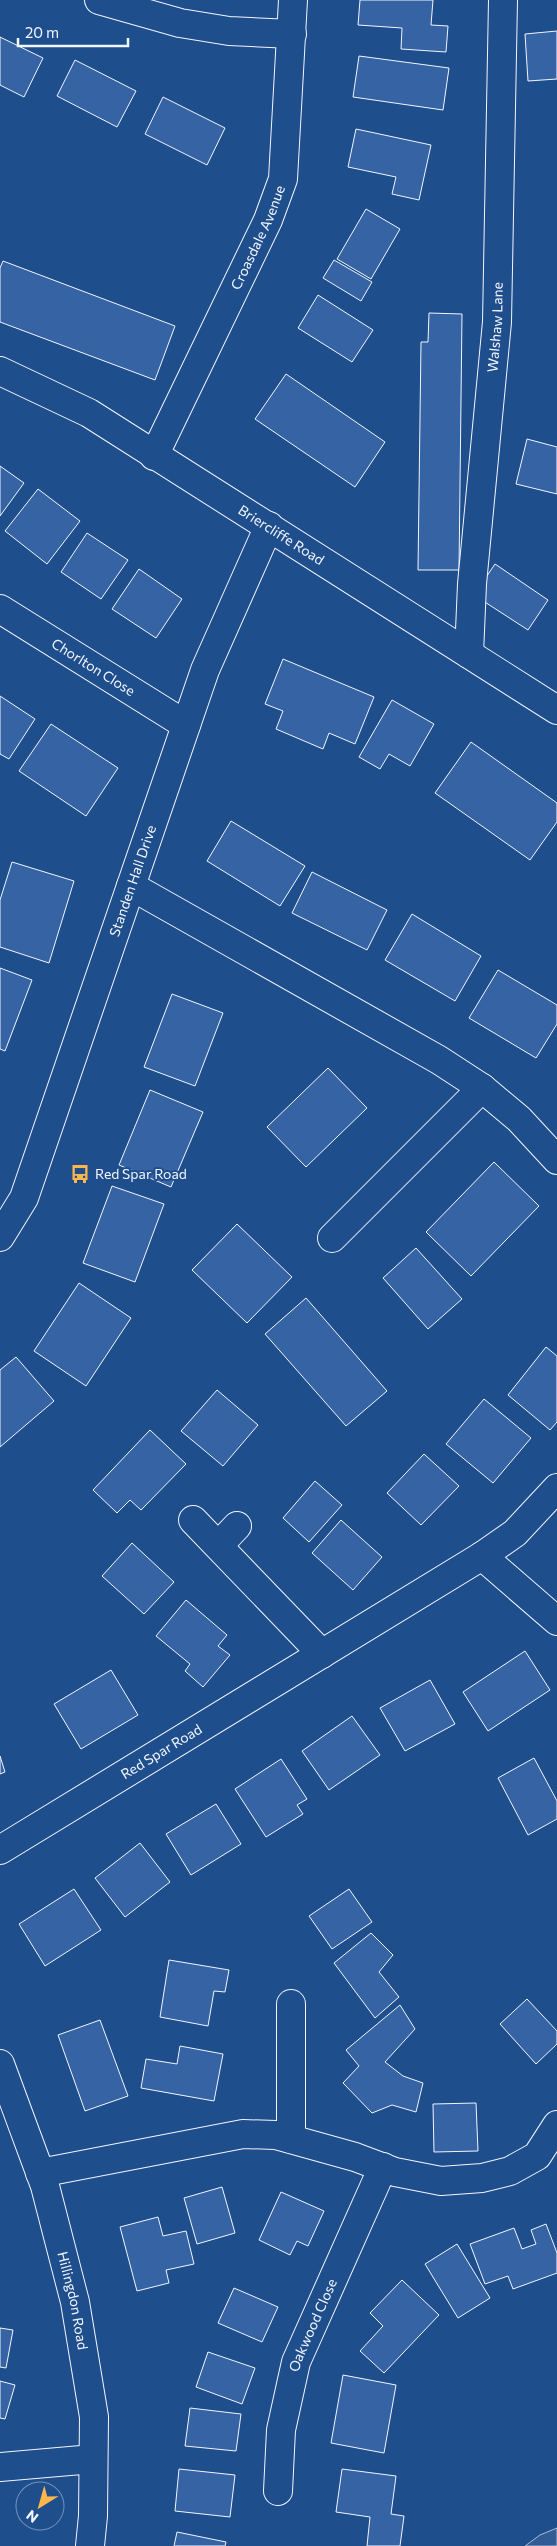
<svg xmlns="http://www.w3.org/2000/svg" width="557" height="2546" font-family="Commissioner,sans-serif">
	<rect width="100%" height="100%" fill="#1f4e8c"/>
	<path fill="#305b95" stroke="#a8bbd7" d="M557 2528V2546H525L540 2535Z"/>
	<path fill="#3563a3" stroke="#f2f6ff" d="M360 0H433L431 25 448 26 446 52 401 49 402 28 358 25Z
		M557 31V79L528 81 525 34Z
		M0 37 43 58 24 97 0 85Z
		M359 56 449 68 443 110 353 97Z
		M75 60 136 91 117 127 57 96Z
		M163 97 225 128 207 165 145 134Z
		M356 129 431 145 419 200 392 194 396 177 348 167Z
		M366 209 400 229 371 279 337 259Z
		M334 260 372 282 361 301 323 278Z
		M3 261 175 326 155 380 0 322V268Z
		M318 295 373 330 352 362 298 328Z
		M429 313 462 314 459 570H418L421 342H428Z
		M286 374 385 442 355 487 255 419Z
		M527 439 557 447V494L516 484Z
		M0 466 24 483 0 516Z
		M38 489 80 521 47 564 5 531Z
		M87 533 128 560 101 599 61 572Z
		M495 564 548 600 528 630 474 595Z
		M139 569 182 599 156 638 112 609Z
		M283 659 374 697 355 744 329 733 323 749 276 729 283 711 265 704Z
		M0 696 35 719 9 759 0 754Z
		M392 700 434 724 410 766 389 754 380 769 359 757Z
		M51 724 118 768 86 816 19 771Z
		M471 742 557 803V822L530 860 435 793Z
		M231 821 305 866 280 906 207 861Z
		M12 862 74 881 49 963 0 947V900Z
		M312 872 387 910 367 950 292 913Z
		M412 914 481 956 455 1001 385 960Z
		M0 968 32 980 5 1051 0 1049Z
		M498 970 557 1005V1024L536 1058 469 1018Z
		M172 994 223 1013 195 1086 144 1067Z
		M328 1068 367 1108 306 1167 267 1127Z
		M150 1090 203 1112 171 1187 119 1165Z
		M494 1162 539 1206 471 1276 426 1232Z
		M112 1186 164 1204 135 1282 83 1263Z
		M237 1224 292 1277 247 1323 192 1270Z
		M416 1248 462 1299 428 1329 383 1278Z
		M79 1283 131 1318 86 1386 34 1351Z
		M306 1298 387 1391 346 1426 265 1334Z
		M546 1347 557 1356V1422L550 1430 508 1395Z
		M16 1357 54 1401 0 1447V1370Z
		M217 1390 258 1425 223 1466 181 1431Z
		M484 1399 531 1438 493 1483 446 1444Z
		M150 1430 186 1464 141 1510 130 1500 117 1513 93 1490Z
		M424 1454 459 1486 421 1525 387 1493Z
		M315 1481 342 1505 309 1542 283 1518Z
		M341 1520 382 1557 353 1590 312 1553Z
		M132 1543 174 1582 144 1614 102 1576Z
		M186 1600 227 1635 218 1646 230 1655 203 1687 185 1671 190 1664 156 1636Z
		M525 1651 550 1690 488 1731 463 1692Z
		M111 1670 138 1715 81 1749 54 1704Z
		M430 1680 455 1724 405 1751 380 1708Z
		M352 1716 380 1755 329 1790 302 1751Z
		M0 1756 5 1772 0 1774Z
		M534 1758 557 1801V1819L528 1835 498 1778Z
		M281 1759 307 1799 297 1805 303 1814 266 1837 235 1789Z
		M216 1804 241 1844 191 1875 166 1834Z
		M140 1843 170 1882 125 1917 95 1878Z
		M74 1889 101 1930 45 1966 19 1924Z
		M349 1889 372 1922 332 1949 309 1916Z
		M371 1933 393 1955 379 1972 399 1997 375 2018 334 1963Z
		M169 1960 229 1970 225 1992 214 1991 208 2026 160 2017Z
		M527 1999 557 2031V2044L536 2064 500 2024Z
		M400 2005 415 2029 385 2062 403 2076 423 2083 416 2112 392 2105 372 2113 343 2083 359 2066 346 2050Z
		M100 2020 128 2096 85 2111 58 2035Z
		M180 2046 223 2054 214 2101 141 2088 146 2059 177 2064Z
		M476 2103 478 2151 434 2152 433 2104Z
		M222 2187 235 2233 197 2244 184 2198Z
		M281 2192 324 2211 308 2246 297 2241 290 2255 259 2240Z
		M158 2217 163 2236 186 2231 194 2264 166 2270 169 2283 137 2291 120 2227Z
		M546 2224 557 2253V2273L513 2289 508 2276 485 2284 470 2244 514 2228 522 2249 536 2244 531 2230Z
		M457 2244 490 2298 458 2318 425 2264Z
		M402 2280 439 2315 384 2373 360 2351 383 2326 370 2313Z
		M234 2288 278 2307 262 2342 218 2323Z
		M0 2328 13 2330 6 2368 0 2367Z
		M208 2352 255 2368 242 2404 196 2387Z
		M343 2375 396 2385 384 2453 331 2443Z
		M0 2381 15 2385 5 2419 0 2418Z
		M190 2408 241 2414 236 2451 185 2446Z
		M179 2469 235 2475 230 2517 175 2511Z
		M342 2469 396 2476 391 2514 404 2516 400 2546H367L370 2517 336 2512Z
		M177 2532 226 2542 225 2546H174Z"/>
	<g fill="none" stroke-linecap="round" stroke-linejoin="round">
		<g stroke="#f2f6ff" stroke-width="30">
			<g id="minor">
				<path d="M99 0 180 23 229 31 292 34"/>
				<path id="s1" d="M0 371 89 413 557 710"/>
				<path id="s2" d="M154 456 268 220 283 179 293 0"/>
				<path id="s3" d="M0 609 186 725"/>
				<path id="s4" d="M469 654 472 584 497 322 503 0"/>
				<path d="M131 886 439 1060 482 1088 519 1119 557 1160"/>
				<path id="s5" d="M0 1237 24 1198 205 670 269 526"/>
				<path d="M332 1238 482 1088"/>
				<path d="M193 1520 322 1654"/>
				<path d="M219 1545 237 1526"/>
				<path d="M482 1556 557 1621"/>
				<path id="s6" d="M0 1850 482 1556 515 1533 557 1488"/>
				<path id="s7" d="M0 2064 45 2186 75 2302 94 2417 93 2516 90 2546"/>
				<path d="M291 2139V2004"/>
				<path d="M40 2173 243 2134 276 2135 355 2157 395 2172 441 2181 482 2178 510 2171 537 2156 557 2125"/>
				<path d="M0 2467 93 2459"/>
				<path id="s8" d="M278 2491 281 2430 296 2362 383 2167"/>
			</g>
		</g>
		<use href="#minor" stroke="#1f4e8c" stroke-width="28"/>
	</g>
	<defs>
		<g id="bus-bare" transform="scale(1.5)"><path d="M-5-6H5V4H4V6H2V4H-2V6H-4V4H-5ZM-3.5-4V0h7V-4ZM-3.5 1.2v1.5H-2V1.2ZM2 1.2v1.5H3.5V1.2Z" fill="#ffb74d" stroke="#1f4e8c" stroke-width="2.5" paint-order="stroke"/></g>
	</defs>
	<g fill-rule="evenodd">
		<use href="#bus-bare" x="80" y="1174"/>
	</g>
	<g text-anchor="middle" stroke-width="4" stroke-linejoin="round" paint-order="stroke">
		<g font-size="14" fill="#f2f6ff" stroke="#1f4e8c">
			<text dy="5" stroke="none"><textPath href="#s2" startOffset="242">Croasdale Avenue</textPath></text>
			<text dy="5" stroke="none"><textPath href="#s4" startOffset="328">Walshaw Lane</textPath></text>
			<text dy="5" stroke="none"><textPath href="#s1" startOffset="326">Briercliffe Road</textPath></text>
			<text dy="5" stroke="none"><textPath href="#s3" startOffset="110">Chorlton Close</textPath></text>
			<text dy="5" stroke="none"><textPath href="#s5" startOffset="381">Standen Hall Drive</textPath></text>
			<text dy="5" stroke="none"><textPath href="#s6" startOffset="189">Red Spar Road</textPath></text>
			<text dy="5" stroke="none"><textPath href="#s7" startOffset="248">Hillingdon Road</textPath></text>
			<text dy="5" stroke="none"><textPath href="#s8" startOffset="171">Oakwood Close</textPath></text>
		</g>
		<g font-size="14" fill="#f2f6ff" stroke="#1f4e8c" text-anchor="start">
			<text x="95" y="1179">Red Spar Road</text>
		</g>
	</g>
	<g transform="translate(40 2506) rotate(217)"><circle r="24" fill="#1f4e8c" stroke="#7391ba"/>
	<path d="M0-4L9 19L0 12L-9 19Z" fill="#ffb74d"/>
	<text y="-8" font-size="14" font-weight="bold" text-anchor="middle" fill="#f2f6ff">N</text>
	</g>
	<path d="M18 38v8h110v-8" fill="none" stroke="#f2f6ff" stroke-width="2.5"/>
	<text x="25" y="38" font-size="15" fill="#f2f6ff" stroke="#1f4e8c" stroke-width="4" paint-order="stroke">20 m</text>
</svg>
